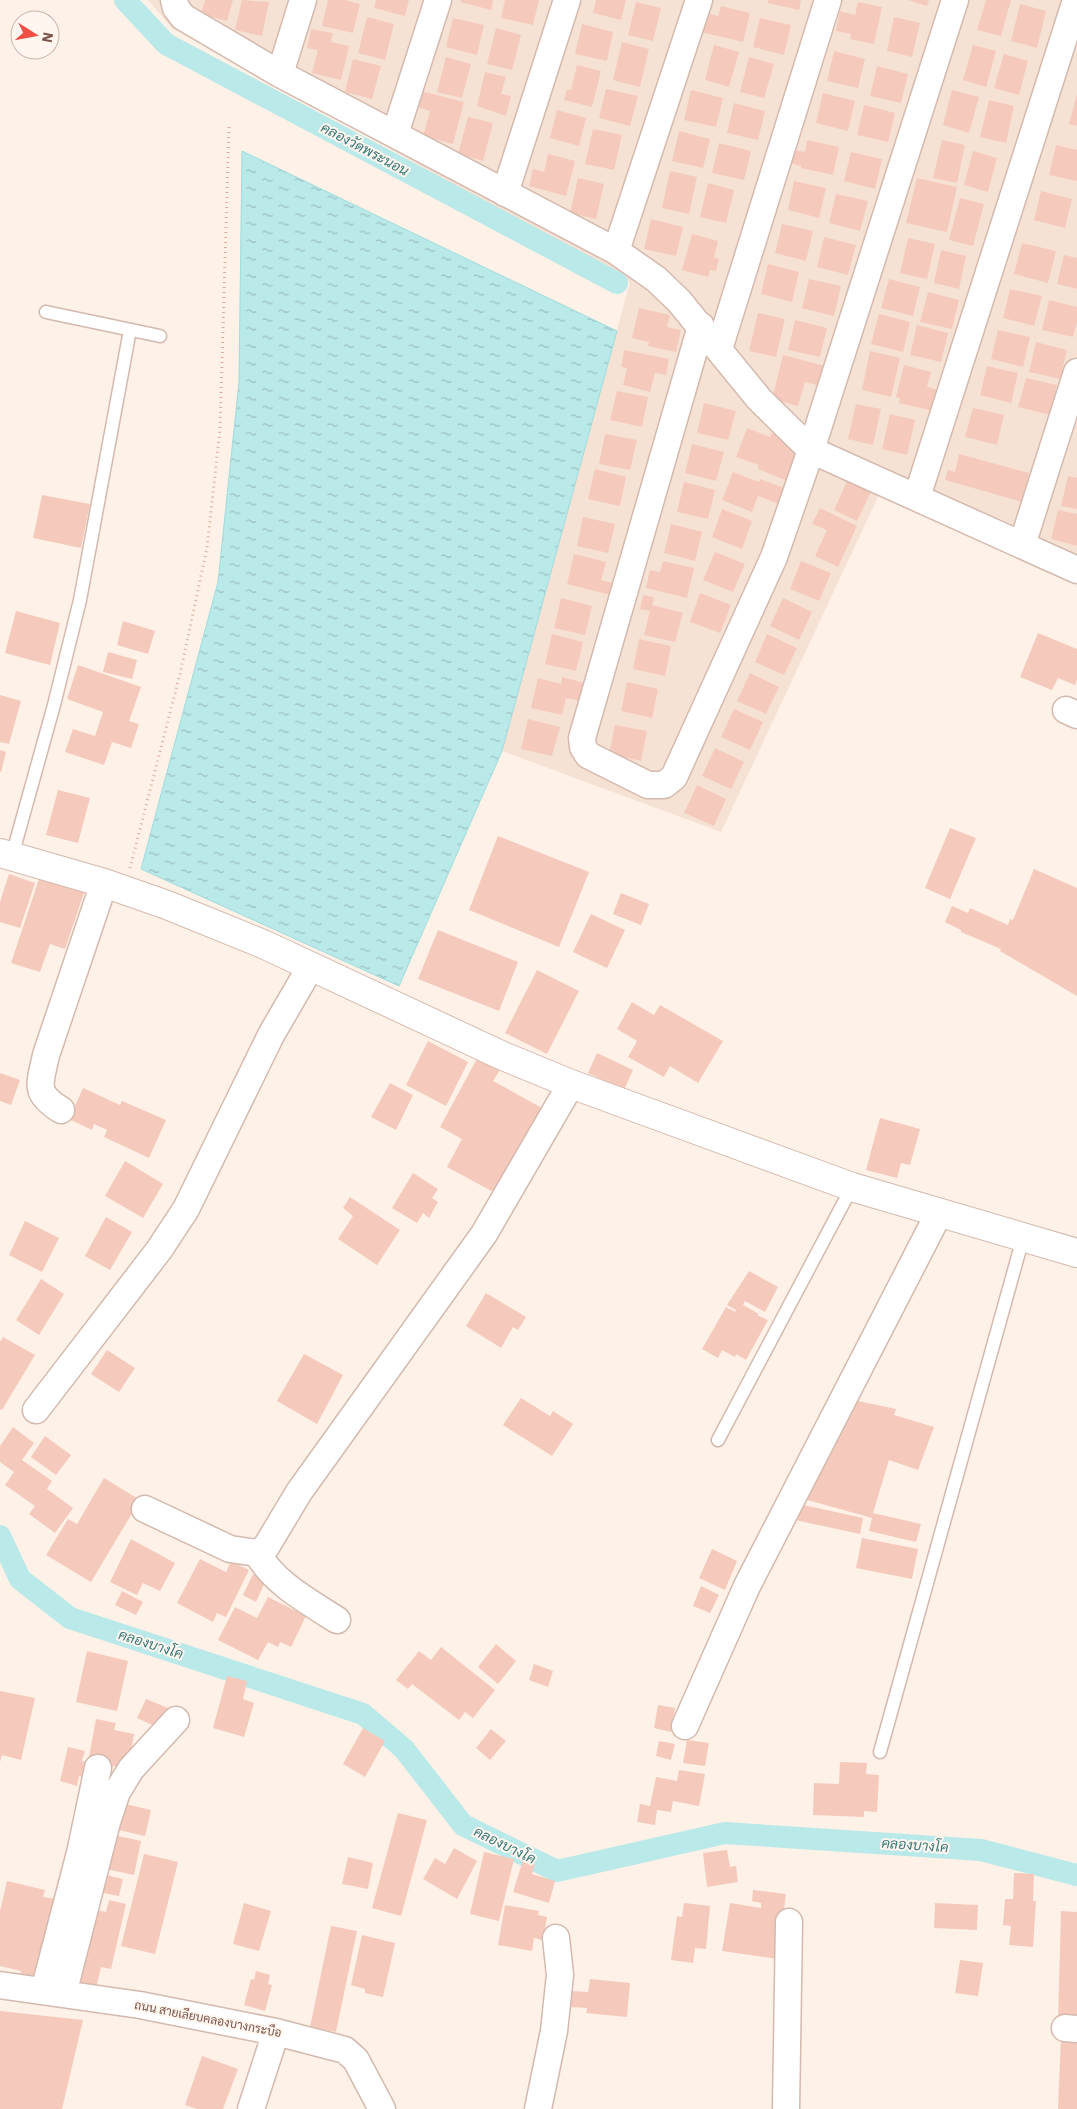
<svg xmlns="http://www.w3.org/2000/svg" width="1077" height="2109" font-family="'IBM Plex Sans',Sarabun,sans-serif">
	<defs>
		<pattern id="water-ripples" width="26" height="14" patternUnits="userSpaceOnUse" patternTransform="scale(1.25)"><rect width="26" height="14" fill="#b9e9e9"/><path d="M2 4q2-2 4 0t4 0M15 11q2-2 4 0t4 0" fill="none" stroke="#9bbfbf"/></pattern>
	</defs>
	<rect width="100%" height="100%" fill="#fef1e7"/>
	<path fill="#f6e2d5" d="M148 0H1077V582L879 495 721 832 502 751 630 282 172 28Z"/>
	<path fill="url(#water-ripples)" stroke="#9fdcdc" d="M242 151 617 331 502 751 399 986 141 869 218 582 239 382Z"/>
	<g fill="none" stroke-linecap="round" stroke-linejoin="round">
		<path stroke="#b9e9e9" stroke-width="22" d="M125 0 166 44 617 283
			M0 1536 20 1579 70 1618 363 1714 404 1749 463 1825 557 1871 725 1833 981 1850 1077 1875"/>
	</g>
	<path fill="#f5cabc" d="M205 0H233L227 21 201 14Z
		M242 0 269 2 262 36 235 30Z
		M328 0H345L360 4 353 33 322 26Z
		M376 0H409L405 16 374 8Z
		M461 0H493L491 10 460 2Z
		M505 0H539L533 25 501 18Z
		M596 0H626L621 20 593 13Z
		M768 0H801L799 10 768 3Z
		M908 0H929L927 6Z
		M986 0H1011L1001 36 977 30Z
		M636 2 661 8 653 41 628 35Z
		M858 2 882 7 874 44 850 39 851 34 836 31 840 11 855 15Z
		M1020 4 1046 11 1037 48 1011 41Z
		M721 6 750 13 743 42 701 32 706 13 718 16Z
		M367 17 394 24 385 60 358 53Z
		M894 17 920 23 912 57 887 51Z
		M453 18 484 25 477 55 446 47Z
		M760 18 791 25 784 55 753 47Z
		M582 24 613 32 607 61 575 54Z
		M496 28 521 35 512 70 487 64Z
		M311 29 333 33 331 42 349 46 341 80 312 73 318 50 307 48Z
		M622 42 649 49 640 87 613 80Z
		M714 45 739 52 729 87 705 80Z
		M973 45 996 51 986 87 963 80Z
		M834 51 865 59 858 88 827 81Z
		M1004 54 1028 61 1019 95 994 88Z
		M446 57 471 64 462 98 437 92Z
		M749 57 774 64 764 98 740 92Z
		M353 59 381 66 372 99 345 92Z
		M577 65 601 71 592 107 564 100 567 89 571 90Z
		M877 66 908 74 901 103 870 96Z
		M485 72 506 77 501 94 511 96 506 116 477 106Z
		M606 89 638 96 630 126 599 118Z
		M691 90 723 98 716 127 684 120Z
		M952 90 979 97 969 133 943 125Z
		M421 91 464 102 453 144 423 136 430 111 417 107Z
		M823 93 855 101 848 131 816 123Z
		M1077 94V126L1069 124Z
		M989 100 1014 106 1006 143 980 137Z
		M734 103 765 111 758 140 727 133Z
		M864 105 895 113 888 142 857 135Z
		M557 110 586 118 579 146 550 138Z
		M468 117 493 123 483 161 458 154Z
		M593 129 622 135 614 170 585 164Z
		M679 131 710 139 703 168 672 161Z
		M807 140 839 147 833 175 801 168V166L791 163 794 150 805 152Z
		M942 140 965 145 957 183 933 178Z
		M719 143 751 151 744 180 712 173Z
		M1056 145 1077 150V181L1049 175Z
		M973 151 997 158 988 192 964 185Z
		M851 152 882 159 875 189 844 181Z
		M548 154 575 161 566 196 529 186 533 169 544 172Z
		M670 171 697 177 689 214 662 208Z
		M578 178 604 184 596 219 570 213Z
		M917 178 957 187 947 232 906 223Z
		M794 181 826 188 819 218 788 210Z
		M708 183 734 190 726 223 700 217Z
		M1041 191 1072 199 1065 228 1034 220Z
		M836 194 868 201 860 231 829 223Z
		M960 198 984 204 973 246 949 240Z
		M651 219 683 227 676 256 644 249Z
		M782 224 813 231 806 261 775 253Z
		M692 234 718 241 714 258 719 259 716 271 710 270 708 277 682 270Z
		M824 237 856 245 848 275 817 267Z
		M908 238 935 244 927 279 900 273Z
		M1022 243 1056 251 1048 283 1014 274Z
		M941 250 966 256 959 289 934 283Z
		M1064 255 1077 258V289L1057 284Z
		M768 264 799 272 792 302 761 294Z
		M809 279 841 286 834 316 802 308Z
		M889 279 920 287 913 316 881 308Z
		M1010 289 1042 296 1034 326 1003 318Z
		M928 292 959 300 952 329 920 322Z
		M1049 300 1077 307V322L1073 337 1042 330Z
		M639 308 670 315 667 327 681 330 676 352 648 346 649 342 632 338Z
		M758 313 785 319 776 357 749 351Z
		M879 314 910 322 903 352 871 344Z
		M795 320 827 328 820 357 788 350Z
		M917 325 948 333 941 362 910 355Z
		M998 330 1030 337 1023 367 991 359Z
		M1036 342 1067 350 1060 379 1029 372Z
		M624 350 669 359 666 375 655 373 650 392 623 385 627 368 621 367Z
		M870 351 900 358 891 397 862 390Z
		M783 355 833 368 828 388 805 382 798 406 772 399Z
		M904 365 931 372 927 387 939 390 934 411 899 403 900 398 896 397Z
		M987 366 1018 373 1011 403 980 395Z
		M1026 378 1057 385 1050 415 1018 407Z
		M617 391 648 397 642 427 610 420Z
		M704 403 736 411 728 440 697 433Z
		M856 404 881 409 873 445 848 439Z
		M973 408 1004 415 997 445 965 437Z
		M890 414 915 420 907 455 882 449Z
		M747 428 770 437 771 433 804 446 790 482 758 469 759 465 736 457Z
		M605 434 637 440 630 470 599 464Z
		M692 444 724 452 716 481 685 473Z
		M959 454 1029 473 1022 502 945 480 948 470 955 472Z
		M595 469 626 477 620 506 588 499Z
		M733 472 759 482 760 479 787 489 781 505 758 496 752 512 722 500Z
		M1068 476 1077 478V509L1061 506Z
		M848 479 872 490 857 521 834 510Z
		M684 482 715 490 708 519 677 512Z
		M42 495 90 504 81 548 33 538Z
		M820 508 857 526 838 567 815 556 827 530 812 524Z
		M722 509 752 521 742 549 712 537Z
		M1058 510 1077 514V546L1051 539Z
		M583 517 615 524 608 553 577 546Z
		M671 524 702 532 695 561 664 553Z
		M715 552 745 564 733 592 703 580Z
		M574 554 606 562 601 580 613 583 610 595 567 584Z
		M663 561 694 568 687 598 646 588 650 570 660 572Z
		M801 561 831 573 819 601 790 589Z
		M700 593 731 605 720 633 690 622Z
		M643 595 654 597 652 605 683 613 675 642 644 635 650 611 640 609Z
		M561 598 592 606 585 635 554 628Z
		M783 598 812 612 799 640 770 626Z
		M16 611 60 623 50 665 5 653Z
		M123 621 155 631 148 654 117 645Z
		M1038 633 1077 649V679L1075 685 1058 678 1052 690 1020 677Z
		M552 634 583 642 576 671 545 664Z
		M767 634 797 648 784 675 755 662Z
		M639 639 671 646 665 676 633 669Z
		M108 652 137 660 132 679 103 672Z
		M78 665 141 687 129 721 139 724 131 748 112 742 104 765 65 752 73 729 95 736 103 712 67 699Z
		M750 673 779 687 766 714 737 701Z
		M562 677 585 683 580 701 566 698 562 715 531 708 538 678 561 684Z
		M627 682 658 689 652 718 621 711Z
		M0 695 21 701 9 744 0 742Z
		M734 709 763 722 750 750 721 737Z
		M528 719 560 727 552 756 521 749Z
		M615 725 647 731 641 761 609 754Z
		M715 748 744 762 731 789 702 776Z
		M0 750 6 752 1 772H0Z
		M697 785 726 799 714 826 684 813Z
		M58 790 90 798 78 843 46 835Z
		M950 828 976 838 950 899 925 888Z
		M498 836 589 872 559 947 469 910Z
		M1034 869 1077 888V996L1000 951 1001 949 961 932V930L945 922 952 906 968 913 970 908 1008 925 1010 919 1013 920Z
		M9 874 35 883 20 928 0 922V902Z
		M40 876 85 890 65 949 50 944 40 972 11 963Z
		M621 893 649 904 641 925 613 914Z
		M591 914 625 930 607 968 573 952Z
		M438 930 518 962 499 1011 418 979Z
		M537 970 579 991 547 1054 505 1033Z
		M632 1002 654 1015 660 1005 723 1041 698 1083 670 1066 664 1077 628 1057 637 1041 617 1029Z
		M428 1041 468 1062 446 1106 406 1085Z
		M597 1053 633 1070 624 1090 588 1073Z
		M478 1057 500 1070 493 1081 544 1109 497 1194 447 1167 462 1139 440 1127Z
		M0 1073 20 1080 11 1105 0 1101Z
		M390 1083 413 1095 396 1130 371 1117Z
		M83 1088 120 1105 122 1101 166 1120 149 1158 104 1137 107 1130 94 1124 92 1130 69 1119Z
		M880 1118 920 1129 910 1165 901 1163 897 1178 866 1170Z
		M125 1161 163 1184 143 1218 105 1196Z
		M413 1173 438 1189 432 1198 438 1202 429 1218 423 1213 417 1223 392 1208Z
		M350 1197 400 1230 377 1265 338 1239 353 1216 343 1208Z
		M106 1217 132 1232 110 1270 85 1256Z
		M25 1221 59 1238 42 1272 9 1255Z
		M749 1271 778 1287 765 1312 745 1301 743 1305 759 1314 757 1315 768 1320 746 1360 736 1354 735 1357 722 1350 718 1358 702 1349 726 1307 735 1312 736 1310 727 1305Z
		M41 1279 64 1294 39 1335 16 1320Z
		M486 1293 526 1317 518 1330 513 1327 501 1348 466 1326Z
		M3 1337 35 1355 2 1410 0 1409V1342Z
		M107 1350 135 1368 119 1392 91 1374Z
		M304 1354 343 1375 317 1424 277 1401Z
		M521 1398 550 1416 553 1411 573 1424 552 1456 503 1425Z
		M853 1400 896 1409 894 1415 934 1427 918 1470 889 1460 873 1513 921 1524 916 1542 869 1531 872 1518 800 1498Z
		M13 1427 34 1443 22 1460 52 1481 47 1489 73 1508 55 1533 29 1514 35 1506 5 1485 14 1472 0 1462V1446Z
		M45 1436 71 1455 56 1475 31 1457Z
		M104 1478 140 1500 91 1582 46 1555 68 1519 77 1524Z
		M799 1504 863 1518 860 1534 795 1520Z
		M862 1538 918 1549 912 1579 856 1568Z
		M131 1539 175 1563 160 1591 143 1583 137 1595 110 1582Z
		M712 1549 737 1561 725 1590 699 1578Z
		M200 1559 226 1572 231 1561 249 1570 226 1617 217 1613 213 1622 177 1603Z
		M253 1574 266 1580 256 1602 243 1595Z
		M701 1586 719 1595 710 1613 693 1606Z
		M122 1591 143 1602 136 1615 115 1605Z
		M268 1597 306 1616 291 1647 280 1642 278 1647 268 1642 258 1660 218 1640 235 1607 257 1618Z
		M496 1644 516 1661 498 1684 478 1667Z
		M441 1647 495 1690 473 1718 465 1712 459 1720 412 1684 408 1689 396 1680 419 1651 431 1660Z
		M87 1651 128 1661 117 1711 76 1702Z
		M534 1664 553 1671 548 1687 529 1680Z
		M227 1676 247 1681 243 1699 254 1703 244 1737 213 1728Z
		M0 1691 35 1698 21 1760 2 1755 0 1762Z
		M146 1699 168 1708 159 1728 137 1718Z
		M658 1705 675 1708 671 1732 654 1728Z
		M96 1719 116 1723 114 1730 134 1734 128 1769 108 1765 109 1761 89 1757Z
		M363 1728 385 1741 365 1777 343 1764Z
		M491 1729 506 1741 490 1760 476 1748Z
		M687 1740 709 1743 705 1766 683 1763Z
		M659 1741 675 1744 671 1760 656 1756Z
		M68 1747 85 1751 82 1761 89 1763 86 1777 79 1776 77 1786 60 1781Z
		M840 1762 867 1763 866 1774 879 1775 877 1812 864 1811V1817L813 1815 814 1783 839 1784Z
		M679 1770 705 1774 699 1806 673 1801 671 1812 657 1810 655 1825 637 1822 640 1804 650 1806 656 1777 677 1781Z
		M121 1803 151 1810 145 1836 114 1829Z
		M398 1813 427 1820 401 1916 372 1908Z
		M114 1835 141 1841 134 1875 106 1869Z
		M454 1848 477 1861 457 1899 423 1879 435 1858 445 1864Z
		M727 1850 730 1867 736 1866 738 1882 707 1887 703 1853Z
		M484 1852 514 1859 499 1921 470 1914Z
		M144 1854 178 1862 155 1954 121 1946Z
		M348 1857 373 1863 368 1889 342 1884Z
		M523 1860 535 1864 532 1874 555 1881 549 1903 513 1892Z
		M1014 1873 1034 1874 1033 1901H1036L1033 1947 1009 1945 1011 1926 1003 1925 1005 1899H1013Z
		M102 1874 123 1879 119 1896 98 1892Z
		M7 1881 45 1890 43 1897 55 1899 37 1980 20 1976 21 1971 0 1966V1911Z
		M753 1890 786 1894 778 1959 722 1951 730 1903 761 1908V1903L752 1901Z
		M109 1900 126 1904 111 1969 101 1967 95 1993 70 1987 91 1909 106 1912Z
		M244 1903 271 1911 259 1951 233 1944Z
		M684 1903 710 1906 706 1949 695 1948 693 1963 671 1960 677 1916 682 1917Z
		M935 1903 978 1905 977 1930 934 1928Z
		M505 1905 539 1911 538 1915 547 1917 543 1940 534 1938 532 1951 498 1945Z
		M1061 1911 1077 1912V2020H1058Z
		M331 1926 357 1931 336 2032 310 2027Z
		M362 1935 395 1943 383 1997 365 1993V1989L351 1985Z
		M960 1960 983 1963 978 1996 955 1993Z
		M256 1971 270 1975 268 1984 272 1985 265 2011 244 2005 251 1979 254 1980Z
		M590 1979 630 1983 627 2017 586 2013 587 2008 570 2007 571 1991 588 1992Z
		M0 2011 83 2020 62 2109H0Z
		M1061 2037 1077 2038V2109H1058Z
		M202 2056 238 2069 223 2109H197L185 2105Z"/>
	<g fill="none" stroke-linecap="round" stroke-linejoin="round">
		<g stroke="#d4b9ae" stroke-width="15">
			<path id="service" d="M46 312 160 336
				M12 856 54 705 80 600 130 330
				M718 1440 852 1187
				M880 1752 1023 1238"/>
		</g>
		<g stroke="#d4b9ae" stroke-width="29">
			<path id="minor" d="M174 0 176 8 183 17 280 74 616 251 656 279 679 301 759 399 811 450 1077 570
				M280 74 303 0
				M395 134 438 0
				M505 193 567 0
				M616 251 699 0
				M701 326 582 738 583 747 588 755 648 785H664L674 777 774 557 811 450 955 0
				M719 349 828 0
				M917 497 1076 0
				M1022 545 1077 372
				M1066 710 1077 715
				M61 1110C33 1092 40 1085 46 1055L104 883
				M36 1410 159 1250 186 1209 271 1035 311 966
				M145 1509 230 1549 257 1553 266 1547 299 1492 484 1234 571 1084
				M257 1553C275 1584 308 1601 337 1620
				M685 1726 747 1586 939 1213
				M0 1985 140 2005 276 2032 345 2050 356 2060 382 2109
				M44 1991 80 1853 98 1768
				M63 1994 107 1822 117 1792 131 1769 176 1720
				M1065 2028 1077 2029
				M251 2109 276 2032
				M538 2109 554 2031 560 1975 556 1938
				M786 2109 789 1922"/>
		</g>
		<g stroke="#d4b9ae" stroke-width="30">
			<path id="tertiary" d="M0 853 104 883 167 905 263 944 503 1056 571 1084 852 1187 1077 1253"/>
		</g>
		<path stroke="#dbad9f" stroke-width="3" stroke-dasharray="1 4" stroke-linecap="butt" d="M130 868 180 674 207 548 220 429 229 126"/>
		<use href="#service" stroke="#fff" stroke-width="12"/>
		<use href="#minor" stroke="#fff" stroke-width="26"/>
		<use href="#tertiary" stroke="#fff" stroke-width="28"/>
	</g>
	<g text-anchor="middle" stroke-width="4" stroke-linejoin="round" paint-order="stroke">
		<g font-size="12" fill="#7a5349" stroke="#fff6ef">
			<text transform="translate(208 2019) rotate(11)" y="4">ถนน สายเลียบคลองบางกระบือ</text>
		</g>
		<g font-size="14" font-style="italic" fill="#387879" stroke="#fff6ef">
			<text transform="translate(365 149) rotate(28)" y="5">คลองวัดพระนอน</text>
			<text transform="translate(151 1644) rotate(18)" y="5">คลองบางโค</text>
			<text transform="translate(505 1845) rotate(26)" y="5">คลองบางโค</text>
			<text transform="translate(915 1845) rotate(4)" y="5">คลองบางโค</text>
		</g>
	</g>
	<g transform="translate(35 35) rotate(101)"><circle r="24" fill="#fff6ef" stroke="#cab5ad"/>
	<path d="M0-4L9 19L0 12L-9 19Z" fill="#f04f44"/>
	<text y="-8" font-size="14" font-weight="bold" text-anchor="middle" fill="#7a5349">N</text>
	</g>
</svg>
